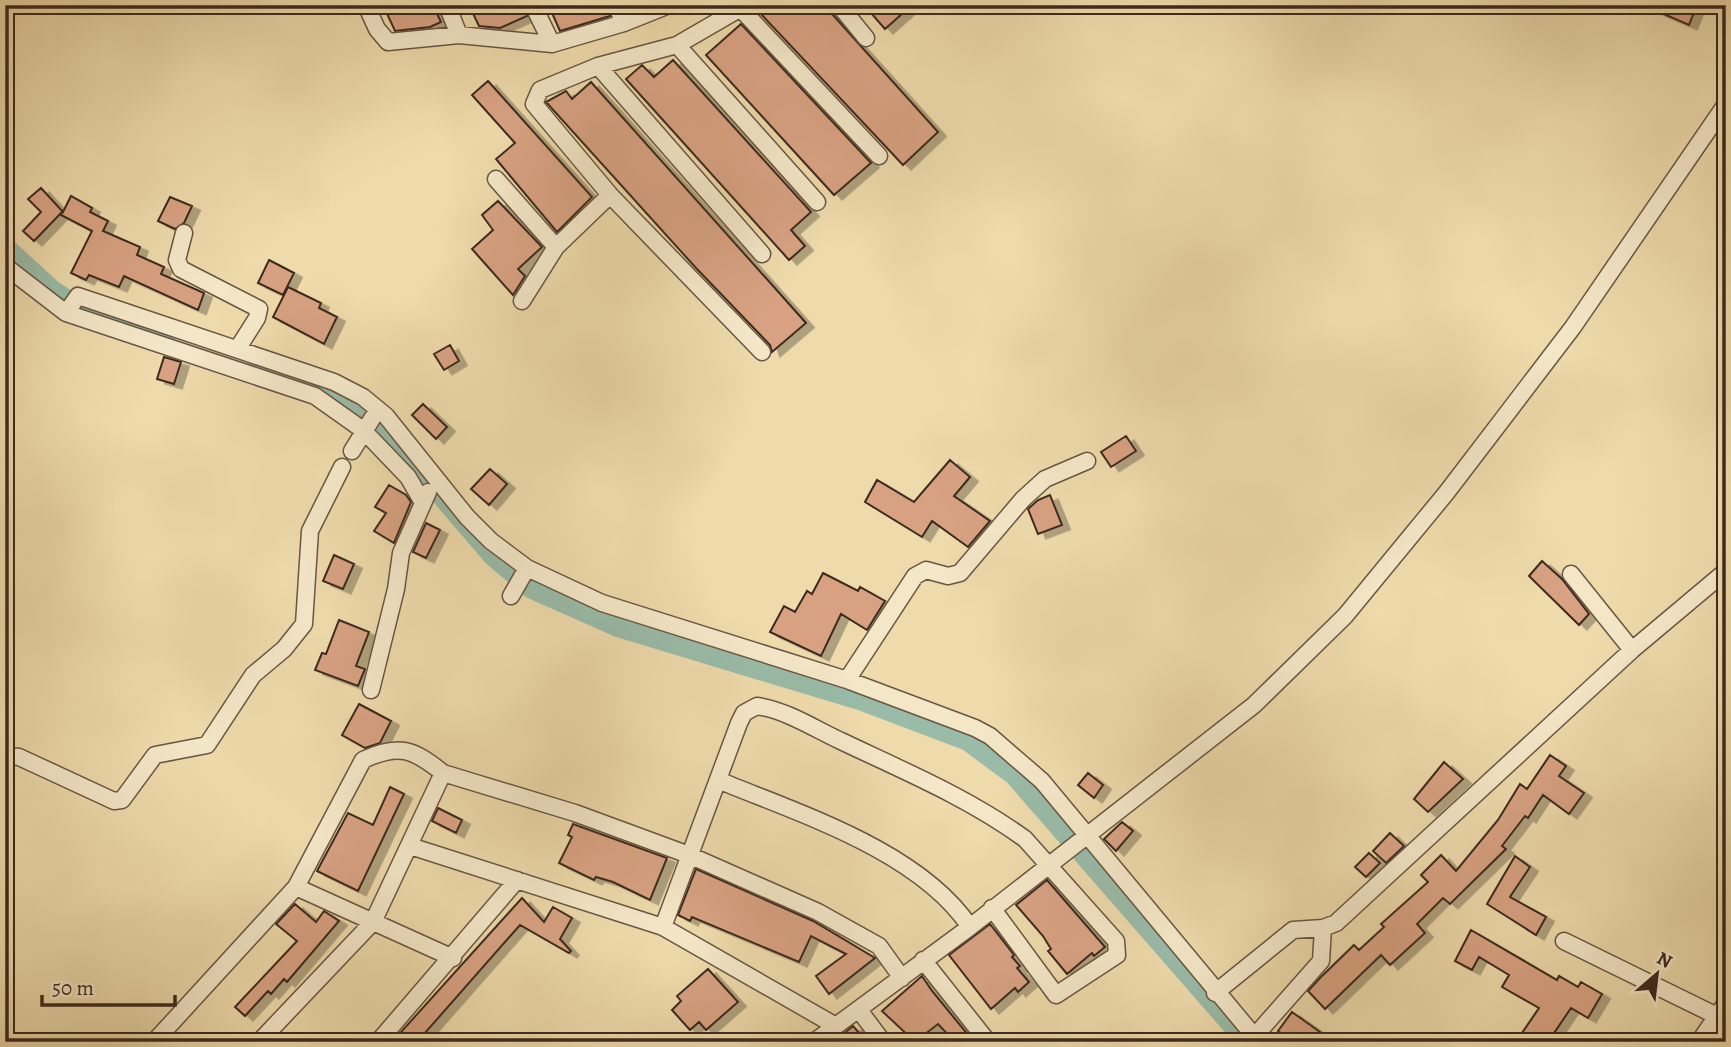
<svg xmlns="http://www.w3.org/2000/svg" width="1731" height="1047" font-family="Alegreya,serif">
	<defs>
		<filter id="shadow"><feDropShadow dx="8" dy="4.5" stdDeviation="0" flood-color="#0004"/></filter>
	</defs>
	<rect width="100%" height="100%" fill="#eedaab"/>
	<filter id="stains"><feTurbulence type="fractalNoise" baseFrequency=".00286" numOctaves="4"/><feColorMatrix values="0 0 0 0 .2 0 0 0 0 .09 0 0 0 0 .02 0 0 0 .5 -.17"/></filter>
	<radialGradient id="worn" r=".72"><stop offset=".6" stop-color="#630" stop-opacity="0"/><stop offset="1" stop-color="#630" stop-opacity=".3"/></radialGradient>
	<g fill="none" stroke-linecap="round" stroke-linejoin="round">
		<path stroke="#99bba8" stroke-width="19" d="M5 246 53 290 80 307 167 333
			M258 364 345 397 386 432 493 557 531 589 619 628 864 702 967 741 1014 776 1246 1042"/>
	</g>
	<path fill="#d8a282" stroke="#3c2a1f" stroke-width="2" filter="url(#shadow)" d="M383 5H433L441 22 430 27 395 31Z
		M469 5H523L527 16 500 28 479 26Z
		M545 5H606L610 16 560 31 549 6Z
		M766 5H824L938 132 903 165 759 12Z
		M864 5H912L885 29Z
		M1643 5H1697L1689 25Z
		M741 24 871 163 834 195 706 55Z
		M673 60 811 212 791 230 805 246 789 260 626 79 642 65 654 77Z
		M488 81 592 197 557 232 496 159 515 143 472 95Z
		M591 82 806 323 772 352 770 345 696 268 546 102 566 91 572 99Z
		M41 188 63 212 71 196 92 208 90 212 108 221 103 231 140 247 137 255 164 267 161 274 204 293 198 310 124 276 119 287 89 275 86 280 71 273 92 231 61 215 62 212 34 241 23 231 41 212 28 199Z
		M170 197 192 206 184 223 175 229 158 221Z
		M498 201 542 247 518 269 525 276 513 295 472 249 493 230 482 215Z
		M269 260 294 273 283 295 258 283Z
		M288 287 321 303 319 308 337 317 324 344 273 317Z
		M450 345 459 361 444 370 434 354Z
		M164 357 181 362 174 384 157 379Z
		M423 404 447 427 436 439 412 415Z
		M1126 436 1136 451 1111 467 1101 452Z
		M950 460 970 477 954 496 990 521 968 547 932 521 922 537 865 502 877 480 914 502Z
		M490 469 507 484 489 505 471 489Z
		M389 485 406 495 411 502 394 543 374 531 386 513 375 507Z
		M1050 495 1062 525 1038 534 1028 509 1038 500Z
		M426 523 440 530 426 558 413 552Z
		M334 555 354 564 343 589 323 581Z
		M1542 561 1562 579 1589 614 1579 625 1529 576Z
		M823 573 858 591 860 587 885 601 867 630 841 614 821 656 770 632 784 606 795 612 807 591 812 594Z
		M339 620 369 632 356 666 365 669 358 686 315 670 322 653 326 654Z
		M359 704 391 721 380 743 365 748 342 735Z
		M1550 755 1566 766 1559 776 1584 793 1569 814 1543 795 1528 818 1525 816 1502 846 1506 849 1450 904 1443 898 1417 924 1425 933 1390 965 1381 955 1325 1009 1308 991 1320 978 1354 945 1359 950 1384 927 1381 924 1428 882 1421 875 1441 855 1456 871 1498 820 1520 784 1527 789Z
		M1444 762 1463 779 1428 812 1414 799Z
		M1088 773 1103 785 1094 798 1078 785Z
		M390 787 404 794 358 891 317 871 348 813 373 825Z
		M438 808 462 820 456 833 432 821Z
		M1122 822 1133 831 1116 851 1104 839Z
		M573 824 667 858 650 900 613 882 596 877 594 880 559 863 572 837 568 835Z
		M1390 833 1404 846 1386 863 1373 851Z
		M1369 853 1380 863 1366 877 1355 867Z
		M1515 856 1530 867 1510 897 1546 917 1536 935 1487 904Z
		M696 869 813 921 875 958 829 994 816 976 846 954 811 936 799 962 692 917 690 921 678 915Z
		M1047 880 1105 947 1094 956 1092 953 1067 974 1048 951 1051 949 1043 936 1016 905Z
		M522 898 544 922 553 907 572 918 560 939 571 951 569 953 520 925 417 1042H392Z
		M295 904 316 922 324 911 339 921 287 982 284 979 271 994 268 991 245 1016 235 1007 297 941 276 924Z
		M990 924 1014 955 1012 957 1020 966 1017 968 1029 982 1018 992 1015 988 991 1009 949 955Z
		M1471 930 1557 980 1559 976 1578 987 1581 982 1602 994 1588 1018 1571 1008 1548 1042H1535L1522 1033 1539 1008 1502 987 1509 975 1479 957 1472 970 1455 961Z
		M708 969 738 1002 706 1030 699 1022 690 1030 672 1010 681 1001 677 996Z
		M922 976 932 991 974 1042H955L938 1024 915 1042 882 1011Z
		M1292 1012 1334 1042H1292L1278 1031Z
		M853 1026 867 1042H832L842 1035Z"/>
	<g fill="none" stroke-linecap="round" stroke-linejoin="round">
		<g stroke="#685642" stroke-width="19">
			<path id="street" d="M366 5 377 29 388 42 459 35 552 44 624 23 669 5
				M447 5 459 35
				M533 5 552 44
				M616 5 624 23
				M746 5 677 45 598 66 540 90 534 104 610 195 762 352
				M839 5 866 38
				M741 9 879 156
				M677 45 817 202
				M598 66 762 254
				M496 179 556 247
				M184 233 177 260 181 269 259 309 257 318 238 348
				M5 266 66 313 315 396 363 430 408 477 422 501
				M522 301 556 247 610 195
				M66 313 78 296 334 382 363 397 386 416 467 517 491 541 527 568 602 603 847 680 975 728 990 736 1042 781 1259 1042
				M352 451 378 409
				M1571 574 1632 650
				M511 596 527 568
				M847 680 915 576 926 570 948 576 960 573 1023 499 1045 479 1087 461
				M371 690 396 589 401 553 428 492
				M5 759 9 756 19 757 114 801 122 800 155 755 207 745 253 675 284 649 304 624 310 531 342 467
				M718 780C800 814 919 851 970 927
				M410 846 663 927 836 1026
				M296 887 453 958
				M663 927 739 723 744 713 757 706C786 710 815 729 841 741 904 771 969 798 1025 839L1116 941 1117 955 1056 995 992 908
				M1564 941 1717 1016
				M923 960 988 1042
				M1215 993 1293 930 1323 928 1336 923 1632 650 1726 571
				M859 1010 883 1042
				M1254 1037 1321 961 1323 928
				M154 1042 296 887 363 760C399 743 413 749 443 773
				M259 1042 373 922 443 773 575 813 689 855 818 912 879 946 902 978
				M378 1042 517 880
				M814 1042 970 927 1254 705 1345 616 1447 492 1573 327 1726 104
				M1213 1042H1221
				M1699 1042 1726 1003"/>
		</g>
		<use href="#street" stroke="#f4e7c8" stroke-width="16"/>
	</g>
	<rect width="1731" height="1047" fill="none" stroke="#eedaab" stroke-width="28"/>
	<rect x="7" y="7" width="1717" height="1033" fill="none" stroke="#3c2a1f" stroke-width="3.5"/>
	<rect x="14" y="14" width="1703" height="1019" fill="none" stroke="#3c2a1f" stroke-width="2"/>
	<g transform="translate(1657 974) rotate(28)" stroke="#f4e7c8" stroke-width="5" paint-order="stroke">
	<path d="M0-5L12 26L0 18L-12 26Z" fill="#3c2a1f"/>
	<text y="-10" font-size="19" font-weight="bold" text-anchor="middle" fill="#3c2a1f">N</text>
	</g>
	<path d="M42 995v10h133v-10" fill="none" stroke="#3c2a1f" stroke-width="3.5"/>
	<text x="52" y="995" font-size="21" fill="#3c2a1f" stroke="#f4e7c8" stroke-width="5" paint-order="stroke">50 m</text>
	<rect width="100%" height="100%" filter="url(#stains)"/>
	<rect width="100%" height="100%" fill="url(#worn)"/>
</svg>
